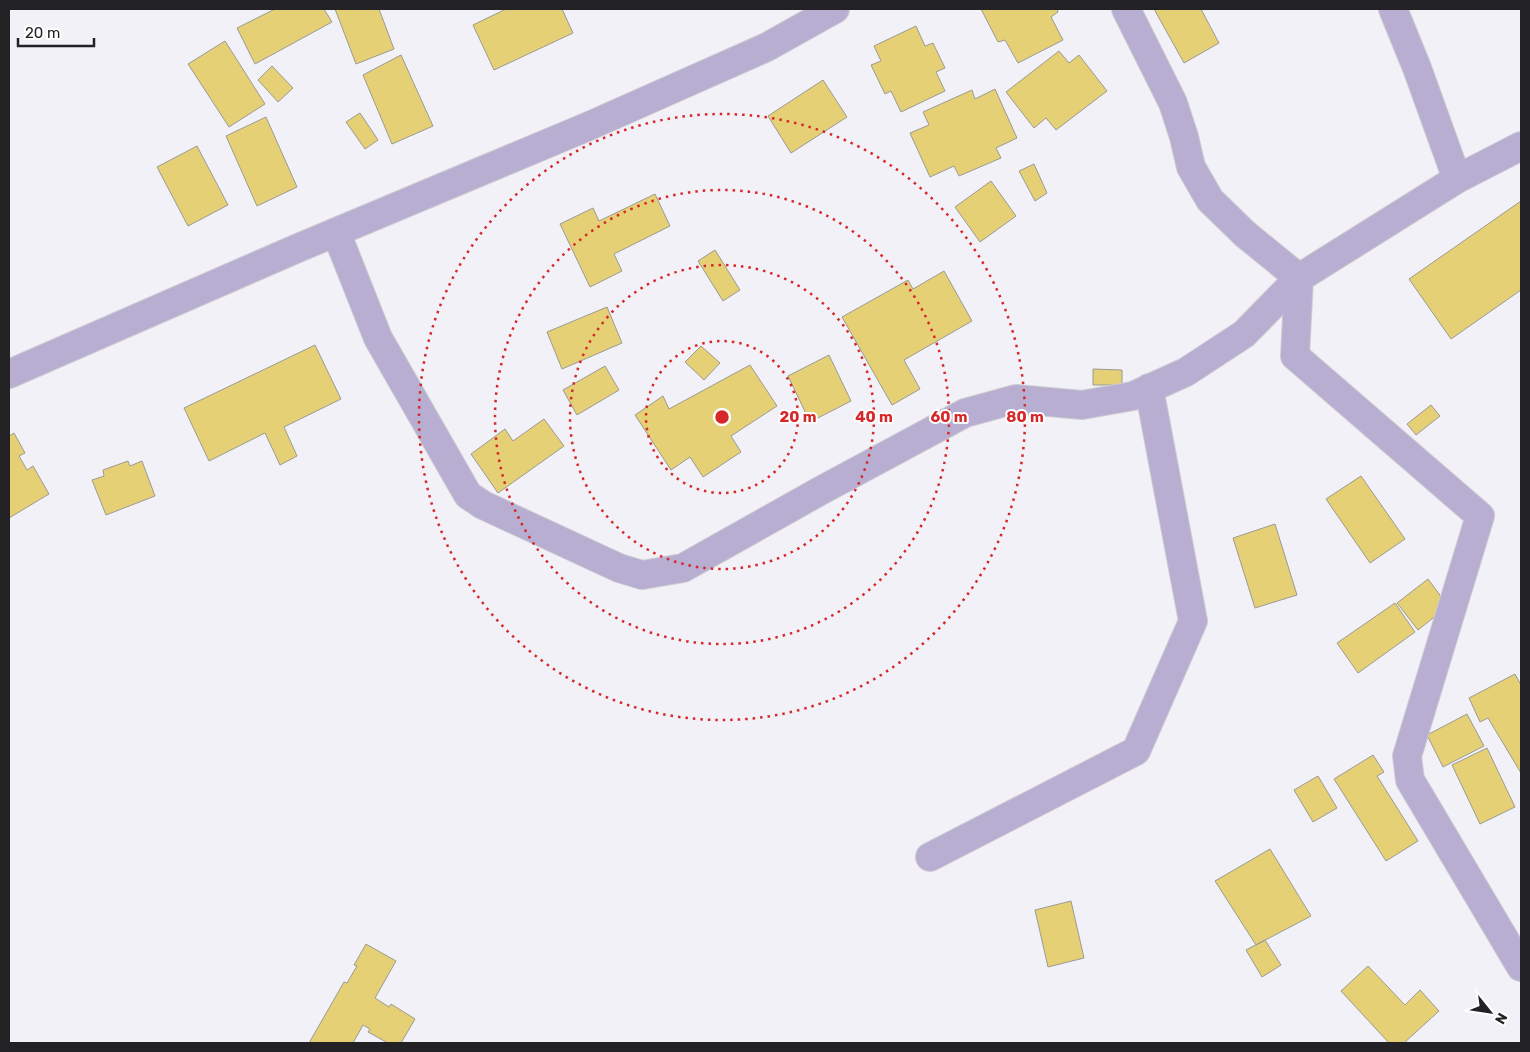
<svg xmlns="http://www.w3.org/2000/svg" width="1530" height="1052" font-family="Rubik,sans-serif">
	<rect width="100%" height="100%" fill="#f2f1f7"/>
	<path fill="#e5d075" stroke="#9b9a94" d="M275 9H324L332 22 255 64 237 28Z
		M335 9H379L394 49 356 64Z
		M506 9H562L573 33 494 70 473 25Z
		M981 9H1057L1058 12 1051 17 1063 40 1018 63 1005 40 998 42Z
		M1154 9H1201L1219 43 1184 63Z
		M916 26 925 46 933 43 945 68 936 72 945 91 901 112 891 91 885 94 871 65 881 61 874 46Z
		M225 41 265 104 229 127 188 64Z
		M1059 51 1069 63 1079 55 1107 91 1056 130 1046 118 1034 128 1006 92Z
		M401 55 433 126 392 144 363 75Z
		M272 66 293 88 278 102 258 80Z
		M823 80 847 117 791 153 768 116Z
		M995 89 1017 138 996 148 1001 158 959 176 954 166 930 177 910 133 929 125 923 112 972 90 975 99Z
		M360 113 378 140 365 149 346 122Z
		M266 117 297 187 257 206 226 136Z
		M197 146 228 205 188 226 157 167Z
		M1034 164 1047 193 1035 201 1019 171Z
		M991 181 1016 216 980 242 955 207Z
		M655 194 670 226 614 254 622 271 590 287 560 224 593 208 599 221Z
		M1521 201V290L1451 339 1409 279Z
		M715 250 740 290 723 301 698 261Z
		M944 271 972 321 904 360 920 389 892 405 842 317 908 280 913 289Z
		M607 307 622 343 562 369 547 332Z
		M315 345 341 399 284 427 297 456 280 465 265 433 209 461 184 408Z
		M701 346 720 363 704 380 685 362Z
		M829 355 851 401 810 422 788 376Z
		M750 365 777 406 731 436 741 452 703 477 690 457 671 470 635 415 663 396 669 409Z
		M605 366 619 390 577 415 563 390Z
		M1093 369 1122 370V385H1093Z
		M1431 405 1440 416 1416 435 1407 424Z
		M544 419 564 446 498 493 471 454 505 429 513 441Z
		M14 433 25 453 19 456 27 470 33 466 49 494 9 518V436Z
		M128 461 130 466 142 461 155 496 106 515 92 480 104 476 103 470Z
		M1361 476 1405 539 1370 563 1326 499Z
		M1275 524 1297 595 1255 608 1233 538Z
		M1428 579 1448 606 1418 630 1397 603Z
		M1395 603 1415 632 1358 673 1337 643Z
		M1515 674 1521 685V773L1488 718 1480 722 1469 698Z
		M1467 714 1484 746 1443 767 1427 735Z
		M1487 748 1515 807 1480 824 1452 765Z
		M1373 755 1384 772 1377 776 1418 841 1386 861 1334 779Z
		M1318 776 1337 808 1313 822 1294 790Z
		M1270 849 1311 916 1256 945 1215 881Z
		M1071 901 1084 958 1048 967 1035 910Z
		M1265 940 1281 965 1262 977 1246 950Z
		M366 944 396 961 375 998 389 1007 391 1004 415 1019 401 1043H388L368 1032 370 1029 363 1025 353 1043H309L344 982 347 983 357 966 354 965Z
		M1368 966 1405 1005 1420 990 1439 1011 1404 1043H1389L1341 991Z"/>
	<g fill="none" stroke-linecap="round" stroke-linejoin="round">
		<g stroke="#cdccd1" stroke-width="30">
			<path id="minor" d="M1126 9 1173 103 1184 137 1191 167 1210 200 1245 234 1299 278
				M1393 9 1417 68 1457 179
				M336 232 378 338 468 495 483 505 619 568 642 575 683 568 820 491 965 413 1016 399 1082 405 1133 396 1186 372 1244 334 1299 278 1457 179 1521 146
				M1299 278 1295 356 1480 516 1407 756 1410 780 1521 967
				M9 374 298 248 589 126 767 47 835 9
				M930 857 1136 751 1193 621 1149 388"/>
		</g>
		<use href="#minor" stroke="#b8aed2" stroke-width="28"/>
	</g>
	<g fill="none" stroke="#d62828" stroke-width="2.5" stroke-dasharray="2.5 5">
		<circle cx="722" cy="417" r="76"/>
		<circle cx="722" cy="417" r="152"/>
		<circle cx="722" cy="417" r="227"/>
		<circle cx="722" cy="417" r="303"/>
	</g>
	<circle cx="722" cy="417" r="8" fill="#d62828" stroke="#fff" stroke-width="2.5"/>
	<g font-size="15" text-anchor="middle" font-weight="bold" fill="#d62828" stroke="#fff" stroke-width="4" stroke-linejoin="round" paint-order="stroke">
		<text x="798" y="422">20 m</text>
		<text x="874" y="422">40 m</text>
		<text x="949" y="422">60 m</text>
		<text x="1025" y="422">80 m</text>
	</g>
	<rect width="1530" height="1052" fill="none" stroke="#222224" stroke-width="20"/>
	<g transform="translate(1490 1012) rotate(120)" stroke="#ffffff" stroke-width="4" paint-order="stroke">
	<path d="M0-4L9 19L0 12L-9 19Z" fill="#222224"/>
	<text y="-8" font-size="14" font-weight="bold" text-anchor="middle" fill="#222224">N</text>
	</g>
	<path d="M18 38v8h76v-8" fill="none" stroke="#222224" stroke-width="2.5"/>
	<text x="25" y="38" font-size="15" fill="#222224" stroke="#ffffff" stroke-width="4" paint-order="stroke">20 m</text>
</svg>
